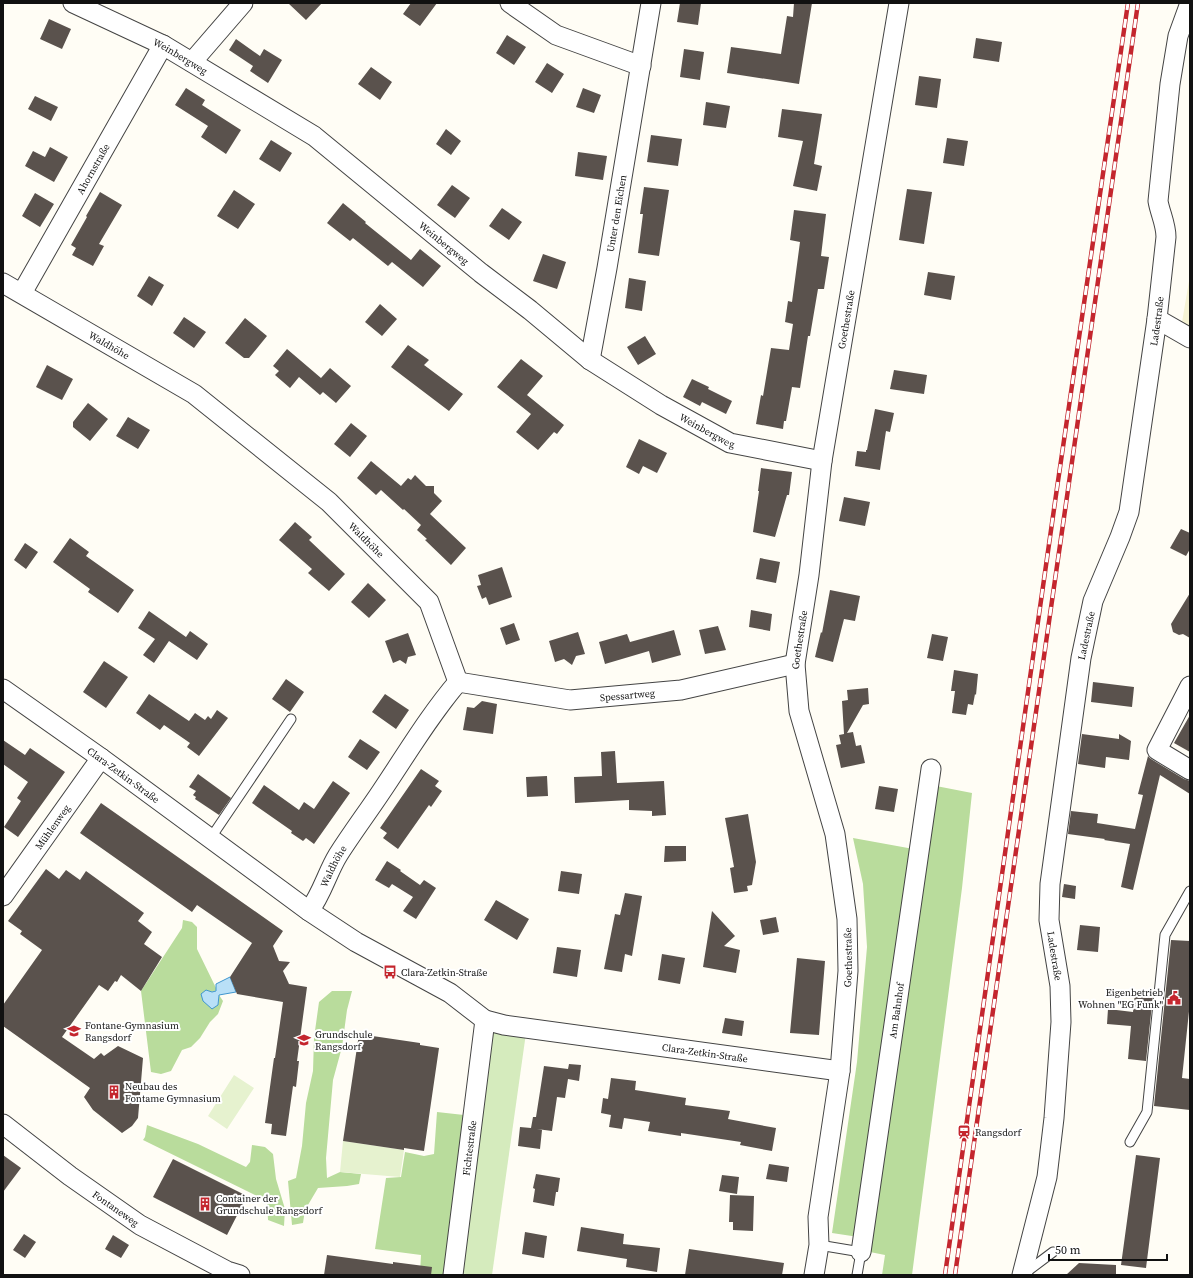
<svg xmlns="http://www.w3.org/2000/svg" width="1193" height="1278" font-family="'Source Serif 4',serif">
	<rect width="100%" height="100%" fill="#fffdf5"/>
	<path fill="#f6f3d4" d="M1190 275V346L1179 340Z"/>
	<path fill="#d5ebbd" d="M495 1032 526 1033 492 1275H475L458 1273 492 1034Z"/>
	<path fill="#b9dc9c" d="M931 785 972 793 962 888 912 1275H882L885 1255 865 1251V1238L832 1233 857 1062 867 947 863 884 853 838 919 850Z
		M183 920 192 922 197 927V949L217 990 212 992 218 1005 219 995 223 1001 218 1014 210 1022 200 1038 191 1047 182 1050 171 1071 161 1074 151 1072 141 991 182 928Z
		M332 991H352L347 1010 342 1047 333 1080 326 1158 327 1178 340 1172 361 1174 359 1184 347 1186 318 1188 305 1210 303 1223 292 1225 288 1181 296 1178 302 1146 306 1103 313 1071 314 1038 319 1002Z
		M437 1112 473 1116 450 1275H424L420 1274 421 1255 375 1249 386 1178 401 1177 405 1152 424 1156 434 1154Z
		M147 1125 198 1144 246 1167 250 1162 252 1145 265 1147 273 1154 276 1179 285 1209 284 1226 268 1220 267 1201 143 1140 145 1137Z"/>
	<path fill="#e6f2cf" d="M234 1075 254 1088 227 1129 208 1116Z
		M343 1141 404 1150 400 1177 340 1172Z"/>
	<path fill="#b9e0f7" stroke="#3f96cf" d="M230 977 236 992 219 995 218 1005 212 1009 203 1001 201 994 206 990 212 992 216 991V984Z"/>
	<path fill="#5a524d" d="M288 3H322L306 20Z
		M411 3H437L420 26 403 14Z
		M680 3H701L698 25 677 22Z
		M794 3H812L799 84 727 73 731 47 781 54 787 16 793 17Z
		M49 19 71 29 62 49 40 39Z
		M507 35 526 47 514 65 496 53Z
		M976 38 1002 42 999 62 973 58Z
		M236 39 260 56 264 49 282 60 268 83 250 71 253 66 229 50Z
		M684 49 704 52 700 80 680 77Z
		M547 63 564 74 552 93 535 82Z
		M371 67 392 82 380 100 358 84Z
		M919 76 941 79 937 108 915 105Z
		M186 88 205 100 202 105 241 130 226 154 201 137 208 126 175 105Z
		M583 88 601 95 594 113 576 107Z
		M35 96 58 107 51 121 28 109Z
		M706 102 730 106 726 128 703 125Z
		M782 109 822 114 814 164 822 166 817 191 793 186 803 141 778 137Z
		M446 129 461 141 451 155 436 144Z
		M651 135 682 139 678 166 647 162Z
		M947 138 968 141 964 166 943 163Z
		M271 140 292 153 280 172 259 159Z
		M50 147 68 157 54 182 25 166 33 151 45 157Z
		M578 152 607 156 603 180 575 176Z
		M452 185 470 198 455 218 437 205Z
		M644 187 669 190 659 256 638 253 643 214H640Z
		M907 189 932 192 924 244 899 240Z
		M234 190 255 204 238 229 217 216Z
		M100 192 122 205 99 244 104 246 93 266 72 255 76 248 71 245 87 217 86 216Z
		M35 193 54 204 40 227 22 216Z
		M343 203 366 222 365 223 411 260 420 249 441 266 423 287 392 262 388 266 353 238 350 241 327 223Z
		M502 208 522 222 509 240 489 226Z
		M794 210 826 214 821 256 829 257 824 289H818L810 336H808L800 388 792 387 786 421H784L783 429 756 424 761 395 763 396 771 348 789 350 793 324 785 322 788 301 792 302 800 242 790 240Z
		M543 254 566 262 557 289 533 281Z
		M928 272 955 276 951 300 924 295Z
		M149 276 164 285 152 306 137 296Z
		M629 278 646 281 642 311 625 308Z
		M380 304 397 319 382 336 365 322Z
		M184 317 206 332 194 348 173 333Z
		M245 318 267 336 249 358H244L225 343Z
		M645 336 656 354 638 365 627 347Z
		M408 345 429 360 424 365 463 394 449 411 391 367Z
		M287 349 321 378 330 368 351 386 336 403 323 392 320 395 299 377 290 388 275 375 279 371 273 366Z
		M521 359 543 376 527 395 564 425 557 434 554 432 538 450 516 432 531 414 497 387Z
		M47 365 73 379 62 400 36 387Z
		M894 370 927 375 924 394 890 389Z
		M692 379 709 387 708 389 732 401 726 414 702 402 700 406 683 397Z
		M88 403 108 419 90 441 73 427V422Z
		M875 409 894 413 890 432 886 431 880 470 855 466 857 451 866 452V450H867Z
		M128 417 150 430 138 449 116 436Z
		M351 423 367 436 350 457 334 444Z
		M639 439 667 453 657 473 643 466 639 474 626 467Z
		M371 461 401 486 408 478 411 480 415 475 426 486H434V493L442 501 430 514 466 548 451 565 425 540 427 539 417 530 421 525 404 509 403 510 381 490 376 495 357 478Z
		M761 468 792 472 789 495H787L775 537 753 532 759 491H758Z
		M844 497 870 502 865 526 839 521Z
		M295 522 312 537 309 540 345 574 329 591 308 573 312 569 279 540Z
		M1181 529 1190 533V549L1186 556 1170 548Z
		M70 538 89 552 86 556 134 590 118 613 88 592 90 589 53 562Z
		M25 543 38 552 26 569 14 560Z
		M760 558 780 562 776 583 756 579Z
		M502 567 512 597 489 605 486 597 482 599 477 586 481 585 478 575Z
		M368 583 386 600 369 618 351 602Z
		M830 590 860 596 855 621 844 619 833 662 815 657 821 632 822 633Z
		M1190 593V638L1183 634 1179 635 1173 632 1171 624Z
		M751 610 772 614 770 631 749 627Z
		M149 611 186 637 190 631 208 644 197 660 169 641 154 663 143 655 155 639 138 628Z
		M514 623 520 640 506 645 500 628Z
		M718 626 726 650 705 654 699 630Z
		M674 630 681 655 652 663 649 651 605 664 599 642 627 634 630 642Z
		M578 632 585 654 576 656 572 665 564 659 555 662 549 641Z
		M408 633 416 655 408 657 406 664 400 660 393 663 385 641Z
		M932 634 948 637 943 661 927 658Z
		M104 661 128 677 106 708 83 692Z
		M954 670 978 674 976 695 975 694 973 705 968 704 966 715 952 713 955 691H951Z
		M286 679 304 692 290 712 272 699Z
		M1093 682 1134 687 1132 707 1091 702Z
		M868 688 869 704 863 705 847 733 853 732 856 746 861 745 865 763 841 768 836 745 841 744 839 735 844 734 842 701 848 700 847 690Z
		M149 694 189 721 195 713 205 720 208 716 211 719 217 710 228 718 199 756 187 747 190 743 164 725 160 730 136 713Z
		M385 694 409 710 396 729 372 712Z
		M482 701 497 704 493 734 463 730 467 707 474 708Z
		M1190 715V752L1174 743Z
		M1082 734 1119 739V734L1131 741 1129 760 1106 757 1105 768 1078 764Z
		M360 739 380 752 367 770 348 757Z
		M3 740 25 755 30 748 65 772 18 837 4 827 21 801 17 798 28 782 3 764Z
		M615 751 617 783 664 781 666 815 652 816V811L629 810V800L575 803 574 777 602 776 601 752Z
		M1148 756 1151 759 1184 779 1190 781V794L1160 775 1133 890 1121 887 1130 844 1104 840 1105 839 1068 834 1071 811 1098 814 1097 823 1135 829 1143 795 1138 794Z
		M421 769 439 781 435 786 442 791 431 807 429 805 398 849 383 838 387 833 380 828Z
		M198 774 231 798 219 815 195 799 196 797 193 795 196 791 189 787Z
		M547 776 548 796 527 797 526 777Z
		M333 781 350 793 314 844 306 838 303 841 291 833 292 831 252 803 264 785 299 810 304 802 314 809Z
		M879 786 898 789 894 812 875 809Z
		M101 803 283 931 273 946 279 961 290 962 283 971 289 984 307 987 297 1061H299L296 1087 293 1086 286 1136 271 1134 272 1124 265 1123 274 1058H275L283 1002 237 994 230 977 252 943 197 905 192 912 80 833Z
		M748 814 756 862 752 885 747 886 748 891 734 893 730 868 734 867 725 818Z
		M665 846H686V861L664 862Z
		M387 861 401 870 400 871 420 885 424 880 436 888 416 919 403 911 413 897 392 884 389 888 375 880Z
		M46 869 59 879 66 870 80 880 86 871 144 913 138 921 152 932 144 944 162 957 141 991 121 975 117 982 115 981 108 991 99 985 62 1037 94 1059 101 1053 104 1056 118 1046 143 1058 138 1118 132 1126 122 1133 93 1110 84 1097 90 1088 3 1026V1005L42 950 20 934 22 931 8 921Z
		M561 871 582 874 579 894 558 891Z
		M1064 884 1076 886 1075 899 1062 897Z
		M625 893 642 896 632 956 625 954 622 972 604 969 615 914 620 915Z
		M496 900 529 919 517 940 484 920Z
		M712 911 735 936 724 946 740 950 736 973 703 967Z
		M776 917 779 932 763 935 760 920Z
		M1080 925 1100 927 1098 952 1077 950Z
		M1171 940 1190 941V1002L1182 1078 1190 1079V1110L1154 1106Z
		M557 947 581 950 577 977 553 973Z
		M662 954 685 958 680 984 658 980Z
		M797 958 825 961 819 1035 790 1033Z
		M1135 993 1153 995 1146 1061 1128 1059 1131 1026 1107 1024 1108 1009 1133 1012Z
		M725 1018 744 1021 742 1036 722 1033Z
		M359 1034 420 1043V1045L439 1048 424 1151 404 1148V1150L343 1141Z
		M569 1064 581 1065 579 1081 568 1079 565 1098 557 1097 552 1131 537 1129 542 1130 540 1149 518 1146 520 1127 531 1128 533 1117H536L544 1066 568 1069Z
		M611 1078 636 1081 635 1090 686 1098 685 1105 730 1111 728 1119 776 1128 772 1151 740 1145 741 1142 681 1133V1136L648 1131 650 1122 624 1118 622 1129 609 1127 611 1115 601 1113 603 1098 608 1099Z
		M3 1155 21 1168 3 1192Z
		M1136 1155 1160 1158 1146 1268 1121 1265Z
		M173 1159 247 1196 227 1235 153 1197Z
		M769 1164 789 1167 787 1182 766 1179Z
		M536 1174 560 1178 558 1192H556L554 1206 533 1202 535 1189 533 1188Z
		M722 1175 739 1177 737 1194 719 1191Z
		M730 1195 754 1196 753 1231 733 1230V1222H729Z
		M581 1227 624 1234 623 1244 660 1248 657 1272 626 1267 627 1259 577 1251Z
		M525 1232 547 1236 544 1258 522 1254Z
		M24 1234 36 1242 25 1258 13 1250Z
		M113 1235 129 1245 121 1258 105 1249Z
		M689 1249 784 1263 782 1275H685Z
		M327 1255 393 1264V1262L432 1267 431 1275H324Z
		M1079 1263 1116 1265V1275H1066Z"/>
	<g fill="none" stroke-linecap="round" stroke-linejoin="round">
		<g stroke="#444" stroke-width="11">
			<path id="service" d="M210 839 291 719
				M1130 1142 1147 1112 1165 935 1190 891
				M819 1245 861 1252 857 1275
				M1025 1273 1053 1252"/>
		</g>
		<g stroke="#444" stroke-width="21">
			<g id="minor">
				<path id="s1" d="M73 3 163 45 314 136 481 273 530 310 590 360 661 405 730 443 822 461"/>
				<path d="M510 3 556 35 641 66"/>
				<path d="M192 62 243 3"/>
				<path id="s2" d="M3 283 194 394 329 502 429 602 458 682"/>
				<path id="s3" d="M22 293 163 45"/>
				<path d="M1157 319 1190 338"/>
				<path id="s4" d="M590 360 607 268 651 3"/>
				<path id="s5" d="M458 682 570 700 681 690 795 664"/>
				<path d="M1190 686 1157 750 1190 770"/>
				<path id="s6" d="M3 689 101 758 309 911 356 942 450 993 485 1020 504 1025 840 1071"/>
				<path id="s7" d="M3 896 101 758"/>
				<path id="s8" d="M309 911C322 894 327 873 338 855 352 833 367 813 381 792 406 755 429 716 458 682"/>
				<path id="s9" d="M3 1124 70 1176 140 1225 227 1271 240 1275"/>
				<path id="s10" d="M861 1252 931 769"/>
				<path id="s11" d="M453 1275 485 1020"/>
				<path id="s12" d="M814 1275 819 1245 818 1217 840 1071 848 971 847 919 835 834 799 711 795 664 809 575 822 461 899 3"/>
				<path id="s13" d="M1022 1275 1047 1177 1054 1118 1061 1022 1060 986 1049 920 1050 884 1081 658 1093 601 1120 537 1129 512 1157 319 1166 237C1166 224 1160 213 1158 201L1170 84 1178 36 1190 3"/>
			</g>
		</g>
		<use href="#service" stroke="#fff" stroke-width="9"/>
		<use href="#minor" stroke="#fff" stroke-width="19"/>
		<g stroke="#c4262e" stroke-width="4.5">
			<path id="rail" d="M945 1275 1057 488 1128 3
				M955 1275 1138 3"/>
		</g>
		<use href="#rail" stroke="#fff" stroke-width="3" stroke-dasharray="9" stroke-linecap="butt"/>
	</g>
	<defs>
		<g id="bus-bare" transform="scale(1.08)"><path d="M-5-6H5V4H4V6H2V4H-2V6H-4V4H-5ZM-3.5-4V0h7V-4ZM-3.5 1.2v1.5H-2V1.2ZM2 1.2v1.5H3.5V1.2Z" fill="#c4262e" stroke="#fff" stroke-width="2.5" paint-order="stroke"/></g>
		<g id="civic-bare" transform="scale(1.08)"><path d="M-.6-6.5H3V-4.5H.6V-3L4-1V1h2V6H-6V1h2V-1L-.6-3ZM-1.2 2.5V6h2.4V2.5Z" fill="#c4262e" stroke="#fff" stroke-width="2.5" paint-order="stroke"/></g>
		<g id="school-bare" transform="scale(1.08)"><path d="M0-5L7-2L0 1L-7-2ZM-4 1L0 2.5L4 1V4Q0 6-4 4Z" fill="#c4262e" stroke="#fff" stroke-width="2.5" paint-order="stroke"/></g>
		<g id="building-bare" transform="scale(1.08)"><path d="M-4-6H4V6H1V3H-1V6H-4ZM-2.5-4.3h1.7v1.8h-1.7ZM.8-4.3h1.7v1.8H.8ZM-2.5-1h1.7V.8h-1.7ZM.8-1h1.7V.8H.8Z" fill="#c4262e" stroke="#fff" stroke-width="2.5" paint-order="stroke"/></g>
		<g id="station-bare" transform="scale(1.08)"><path d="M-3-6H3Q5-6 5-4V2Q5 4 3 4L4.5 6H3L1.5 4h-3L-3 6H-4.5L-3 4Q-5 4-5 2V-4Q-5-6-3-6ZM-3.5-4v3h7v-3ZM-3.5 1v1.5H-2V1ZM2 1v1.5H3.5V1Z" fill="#c4262e" stroke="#fff" stroke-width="2.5" paint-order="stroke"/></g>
	</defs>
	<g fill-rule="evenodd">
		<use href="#bus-bare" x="390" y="972"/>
		<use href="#civic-bare" x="1174" y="998"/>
		<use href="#school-bare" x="74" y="1031"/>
		<use href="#school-bare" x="304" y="1040"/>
		<use href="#building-bare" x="114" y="1092"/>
		<use href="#station-bare" x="964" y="1132"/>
		<use href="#building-bare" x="205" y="1204"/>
	</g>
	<g text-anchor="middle" stroke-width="4" stroke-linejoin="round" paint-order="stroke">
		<g font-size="10" fill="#111" stroke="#fff">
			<text dy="4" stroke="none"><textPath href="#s1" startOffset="120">Weinbergweg</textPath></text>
			<text dy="4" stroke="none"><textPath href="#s3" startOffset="143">Ahornstraße</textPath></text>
			<text dy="4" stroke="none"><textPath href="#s4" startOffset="149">Unter den Eichen</textPath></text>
			<text dy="4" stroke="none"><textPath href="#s1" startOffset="444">Weinbergweg</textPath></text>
			<text dy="4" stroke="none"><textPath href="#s12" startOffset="968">Goethestraße</textPath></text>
			<text dy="4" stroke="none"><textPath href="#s13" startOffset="971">Ladestraße</textPath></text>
			<text dy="4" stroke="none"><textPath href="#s2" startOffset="123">Waldhöhe</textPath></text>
			<text dy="4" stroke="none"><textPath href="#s1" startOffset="768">Weinbergweg</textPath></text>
			<text dy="4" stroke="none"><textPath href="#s2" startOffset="447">Waldhöhe</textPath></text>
			<text dy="4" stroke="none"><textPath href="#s13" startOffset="647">Ladestraße</textPath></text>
			<text dy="4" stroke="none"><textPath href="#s12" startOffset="644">Goethestraße</textPath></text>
			<text dy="4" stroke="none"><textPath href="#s5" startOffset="171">Spessartweg</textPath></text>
			<text dy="4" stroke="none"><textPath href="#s6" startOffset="148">Clara-Zetkin-Straße</textPath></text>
			<text dy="4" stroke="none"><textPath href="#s7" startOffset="85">Mühlenweg</textPath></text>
			<text dy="4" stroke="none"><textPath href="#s8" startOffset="51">Waldhöhe</textPath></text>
			<text transform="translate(1055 956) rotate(81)" y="4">Ladestraße</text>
			<text dy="4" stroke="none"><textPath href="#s12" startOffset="320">Goethestraße</textPath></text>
			<text dy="4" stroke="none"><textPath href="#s10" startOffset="244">Am Bahnhof</textPath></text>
			<text dy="4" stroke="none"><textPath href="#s6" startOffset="808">Clara-Zetkin-Straße</textPath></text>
			<text dy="4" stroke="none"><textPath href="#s11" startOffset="128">Fichtestraße</textPath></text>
			<text dy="4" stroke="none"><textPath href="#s9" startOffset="141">Fontaneweg</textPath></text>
		</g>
		<g font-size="10" fill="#111" stroke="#fff" text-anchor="start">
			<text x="401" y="976">Clara-Zetkin-Straße</text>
			<text x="1163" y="996" text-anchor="end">Eigenbetrieb<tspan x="1163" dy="12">Wohnen "EG Funk"</tspan></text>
			<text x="85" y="1029">Fontane-Gymnasium<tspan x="85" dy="12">Rangsdorf</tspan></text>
			<text x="315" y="1038">Grundschule<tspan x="315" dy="12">Rangsdorf</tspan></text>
			<text x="125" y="1090">Neubau des<tspan x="125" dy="12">Fontame Gymnasium</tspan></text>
			<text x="975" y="1136">Rangsdorf</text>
			<text x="216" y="1202">Container der<tspan x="216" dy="12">Grundschule Rangsdorf</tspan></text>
		</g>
	</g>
	<rect width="1193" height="1278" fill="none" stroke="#111111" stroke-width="8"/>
	<path d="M1049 1254v6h118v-6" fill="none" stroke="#111111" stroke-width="2"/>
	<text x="1055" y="1254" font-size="12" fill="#111111" stroke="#ffffff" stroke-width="3" paint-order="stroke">50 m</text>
</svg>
